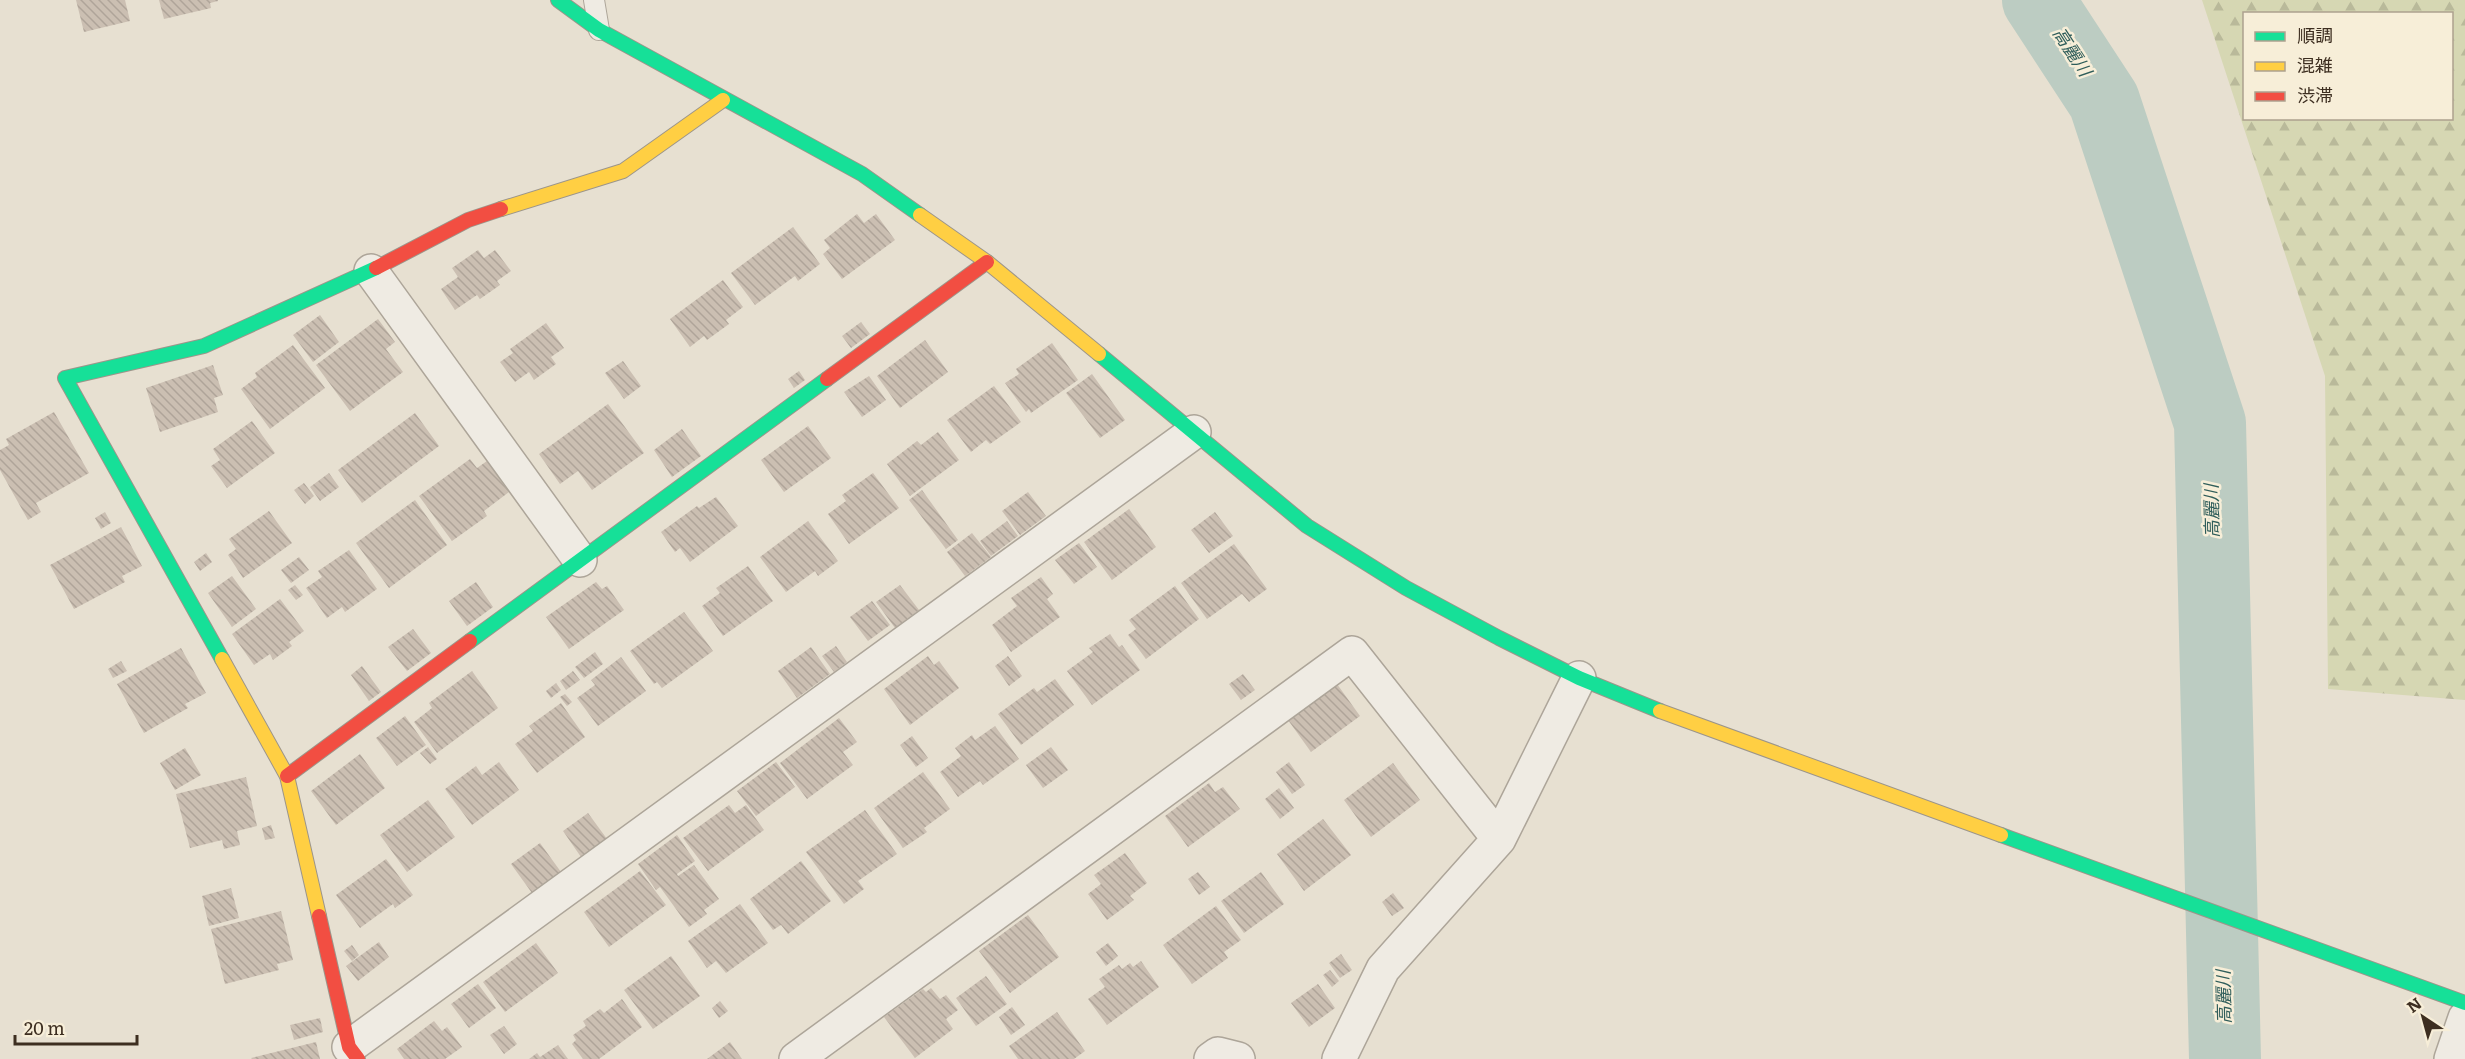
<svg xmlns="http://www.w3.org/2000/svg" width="2465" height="1059" font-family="Literata,'Noto Sans JP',serif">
	<defs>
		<pattern id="forest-firs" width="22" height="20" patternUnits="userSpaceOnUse" patternTransform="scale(1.5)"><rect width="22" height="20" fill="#d6d7b3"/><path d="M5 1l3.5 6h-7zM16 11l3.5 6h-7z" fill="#b9b99a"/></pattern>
		<pattern id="building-back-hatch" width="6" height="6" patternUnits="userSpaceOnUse" patternTransform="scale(1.5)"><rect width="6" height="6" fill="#cbbfb2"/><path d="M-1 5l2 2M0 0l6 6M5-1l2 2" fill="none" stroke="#afa499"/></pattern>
	</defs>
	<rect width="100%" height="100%" fill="#e7e0d1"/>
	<path fill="url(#forest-firs)" fill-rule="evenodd" d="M2202 0H2465V700L2328 689 2325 376ZM2244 14H2452V118H2244Z"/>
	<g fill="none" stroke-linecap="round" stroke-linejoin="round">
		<path stroke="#bcccc2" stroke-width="72" d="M2038 0 2104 101 2210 423 2225 1059"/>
	</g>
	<path fill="url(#building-back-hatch)" d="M76 0H125L130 21 84 32Z
		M159 0H218V1L210 3 211 8 164 19Z
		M857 214 864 223 876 214 895 240 842 279 823 254 830 248 824 240Z
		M793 227 820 264 798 281 795 276 755 305 731 273Z
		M478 250 484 258 495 250 511 271 497 281 500 285 480 299 477 295 455 310 441 289 458 277 452 268Z
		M723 280 743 307 726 320 729 324 707 340 704 336 690 347 670 319Z
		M320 315 339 342 313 362 293 335Z
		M378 319 395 342 386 349 403 372 350 411 316 365Z
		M861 322 870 334 851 348 842 336Z
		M546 323 564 348 551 357 556 364 534 380 529 372 515 382 500 362 513 353 510 349Z
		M925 340 948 372 900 408 877 376Z
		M1052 343 1078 380 1031 413 1029 409 1026 412 1005 383 1019 374 1016 369Z
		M293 345 325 388 270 429 241 389 257 377 255 373Z
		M623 361 641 386 624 399 605 373Z
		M213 365 223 395 214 398 218 412 160 432 146 388Z
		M799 371 805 380 794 388 788 379Z
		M1092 374 1125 420 1100 438 1066 393Z
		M869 376 886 400 862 417 844 392Z
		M994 386 1021 422 990 444 986 440 971 452 947 420Z
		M608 404 644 453 592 490 578 471 560 484 539 454Z
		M54 412 89 473 36 503 41 512 28 520 0 470V450L9 445 6 439Z
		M415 413 439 446 362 503 338 470Z
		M252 421 275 453 227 488 211 466 220 460 213 449Z
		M808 426 831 458 784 492 761 460Z
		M682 429 701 456 672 477 654 450Z
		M938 432 959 460 910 496 887 464 917 441 921 445Z
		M470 459 477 468 487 461 509 492 484 511 487 516 452 541 419 496Z
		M329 473 339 487 320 501 310 487Z
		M873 473 899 508 849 544 828 514 846 501 842 495Z
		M304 483 314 496 305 504 294 490Z
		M922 490 958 540 946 549 909 500Z
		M1028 492 1046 516 1020 535 1002 511Z
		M716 497 738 526 690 562 680 548 675 552 661 532 697 506 699 508Z
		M415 500 447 545 389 588 356 543Z
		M1129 509 1156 547 1112 580 1084 542Z
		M269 511 292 543 243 578 228 555 236 549 229 539Z
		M105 512 111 523 101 529 95 518Z
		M1215 512 1233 536 1209 553 1191 530Z
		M808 521 838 561 818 576 815 571 786 592 760 557Z
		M1007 521 1018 536 991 556 980 541Z
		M121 527 142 566 122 576 125 582 74 609 50 565Z
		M972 533 991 557 965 576 947 552Z
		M1079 543 1097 567 1074 584 1055 560Z
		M1234 544 1267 589 1249 602 1242 594 1207 619 1181 583Z
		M349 550 377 589 345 612 342 607 327 618 306 588 322 577 318 571Z
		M206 553 212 562 200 571 194 562Z
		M299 557 309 570 291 583 281 570Z
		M748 566 773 601 723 636 702 606 720 593 716 588Z
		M232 576 256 609 232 627 208 593Z
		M1041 577 1053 594 1047 599 1060 617 1011 652 992 625 1017 606 1011 598Z
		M476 582 493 607 467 626 449 601Z
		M596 582 602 589 607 586 624 610 569 649 546 617Z
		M295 585 303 595 296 600 288 590Z
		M900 585 919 610 895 628 876 602Z
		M1175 586 1199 619 1146 659 1128 635 1136 629 1129 620Z
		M280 599 304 631 289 642 292 646 273 660 270 654 254 665 232 634Z
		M872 601 890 625 868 641 850 617Z
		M684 612 713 651 662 688 657 682 654 684 630 651Z
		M413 629 431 653 407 671 388 647Z
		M1110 634 1119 647 1122 645 1140 670 1092 705 1067 671 1093 652 1089 648Z
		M836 646 847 662 834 672 822 656Z
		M811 647 830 674 797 698 778 671Z
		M181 648 206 693 185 704 188 708 144 733 117 684Z
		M595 652 603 664 584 678 575 667Z
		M928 656 934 665 939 661 959 688 910 725 884 689Z
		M1008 656 1022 676 1009 686 995 666Z
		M621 657 646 691 598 726 577 698 595 685 591 680Z
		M121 661 127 671 113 678 108 669Z
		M362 666 381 692 369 701 351 675Z
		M472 671 498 708 437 753 414 722 432 708 429 703Z
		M573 671 580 680 566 690 560 681Z
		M1243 674 1255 690 1241 700 1229 684Z
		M1055 679 1074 705 1021 745 998 714 1034 688 1037 692Z
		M556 683 561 690 551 698 546 691Z
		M1337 684 1360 716 1311 752 1288 720Z
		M565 694 572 702 567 706 560 697Z
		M561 703 585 737 537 773 515 744 533 731 529 726Z
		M405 716 426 745 397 766 376 738Z
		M839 718 857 742 843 752 853 765 807 799 780 763Z
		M995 726 1019 759 983 785 980 781 958 797 940 772 961 756 955 748 972 735 975 740Z
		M912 736 928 758 916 767 900 745Z
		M428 747 437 759 430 764 420 753Z
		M1051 747 1068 770 1043 788 1026 765Z
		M185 748 201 775 175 790 160 763Z
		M360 754 385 788 336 825 311 791Z
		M499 762 519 790 472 825 445 789 476 766 482 775Z
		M776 762 795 787 756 816 737 791Z
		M1289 762 1305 785 1292 794 1276 772Z
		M1393 763 1420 800 1371 837 1344 800Z
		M923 772 950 809 924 828 927 832 903 848 874 808Z
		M246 777 257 826 237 831 240 845 224 849 222 840 190 848 176 794Z
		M1209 783 1215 792 1223 787 1240 809 1188 847 1165 816Z
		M1279 788 1294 808 1280 819 1265 799Z
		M428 800 455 837 407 872 380 835Z
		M729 805 735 813 746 805 764 830 708 871 683 838Z
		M865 810 897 854 858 881 864 889 844 904 806 852Z
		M588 813 607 839 581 857 563 831Z
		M1323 819 1351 855 1304 891 1277 854Z
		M271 825 275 838 265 840 262 828Z
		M677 835 695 861 677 874 678 876 694 865 719 899 704 910 707 914 689 927 660 887 656 890 638 864Z
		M540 843 561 872 532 893 511 864Z
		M1125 853 1147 883 1130 896 1134 900 1107 920 1088 894 1101 884 1094 875Z
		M386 859 413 895 395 908 393 904 360 928 336 895Z
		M801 861 831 901 788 934 781 925 773 930 750 899Z
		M640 871 666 905 609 947 584 912Z
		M1198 872 1210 887 1199 895 1188 879Z
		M1261 872 1284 904 1244 933 1221 901Z
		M231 888 239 918 209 926 202 896Z
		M1393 893 1404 908 1392 916 1382 902Z
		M740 904 768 943 726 973 716 961 707 968 688 941Z
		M1216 906 1241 940 1224 952 1228 958 1192 984 1163 945Z
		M281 911 293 960 277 964 279 970 225 984 211 929Z
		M1028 915 1059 957 1010 993 979 951Z
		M379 942 389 957 358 981 346 966Z
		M536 943 558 973 505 1012 483 982Z
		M1108 943 1118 956 1106 966 1096 952Z
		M352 945 359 955 352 961 344 951Z
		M1341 954 1352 970 1340 978 1329 963Z
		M671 956 700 996 653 1029 624 990Z
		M1141 961 1159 987 1107 1025 1088 999 1105 987 1099 979 1119 965 1122 969 1130 963 1133 967Z
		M1330 970 1339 981 1332 987 1323 975Z
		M986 976 1007 1004 976 1026 956 998Z
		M478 984 496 1008 469 1028 451 1004Z
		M1318 984 1335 1008 1309 1027 1291 1003Z
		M931 988 940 999 946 995 958 1010 946 1019 953 1029 915 1058 884 1017 923 989 926 992Z
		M622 999 642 1027 599 1059H583L572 1044 576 1040 573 1035 586 1026 583 1021 600 1009 604 1013Z
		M720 1001 728 1011 719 1018 712 1008Z
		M1012 1007 1025 1025 1011 1035 999 1017Z
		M1057 1012 1085 1051 1074 1059H1018L1009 1046Z
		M320 1018 323 1032 294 1040 290 1025Z
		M434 1021 442 1031 447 1027 462 1047 445 1059H404L397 1049Z
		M504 1026 517 1044 504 1054 490 1035Z
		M316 1042 320 1059H252L251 1058Z
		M730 1042 742 1059H707Z
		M558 1045 568 1059H529L537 1053 540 1057Z"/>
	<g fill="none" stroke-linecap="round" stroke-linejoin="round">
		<g stroke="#ada599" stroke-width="22">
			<path id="lane" d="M594 0 599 30"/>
		</g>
		<g stroke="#ada599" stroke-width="36">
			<path id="street" d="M371 271 580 560
				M349 1047 1194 432
				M796 1059 1352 653 1499 839
				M1211 1059 1218 1054 1238 1059
				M1339 1059 1383 969 1499 839 1579 678
				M2451 1059 2465 1018"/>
		</g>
		<g stroke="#9c958a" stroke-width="16">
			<path id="fast" d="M558 0 599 30 862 174 920 215
				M1099 354 1307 526 1406 588 1499 638 1579 678 1660 711
				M470 641 827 379
				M222 659 65 378 204 346 376 268
				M2001 835 2465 1003"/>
		</g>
		<g stroke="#9c958a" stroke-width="16">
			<path id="slow" d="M501 209 623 171 723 100
				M920 215 987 262 1099 354
				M222 659 287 776 319 916
				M1660 711 2001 835"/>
		</g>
		<g stroke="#9c958a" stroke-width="16">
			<path id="jam" d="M376 268 468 220 501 209
				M827 379 987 262
				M287 776 470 641
				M319 916 349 1047 358 1059"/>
		</g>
		<use href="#lane" stroke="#efebe3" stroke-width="20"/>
		<use href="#street" stroke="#efebe3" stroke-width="33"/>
		<use href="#fast" stroke="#16e098" stroke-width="14"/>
		<use href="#slow" stroke="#ffcf43" stroke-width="14"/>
		<use href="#jam" stroke="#f24e42" stroke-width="14"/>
	</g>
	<g text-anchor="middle" stroke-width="5" stroke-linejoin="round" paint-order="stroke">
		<g font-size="18" font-style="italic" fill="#2f5d5a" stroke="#f7eed8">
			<text transform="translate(2072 52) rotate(57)" y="6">高麗川</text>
			<text transform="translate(2212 511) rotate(-91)" y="6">高麗川</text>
			<text transform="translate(2224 997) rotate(-91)" y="6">高麗川</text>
		</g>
	</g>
	<rect x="2243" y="12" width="210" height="108" fill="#f7eed8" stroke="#ada18e" stroke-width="1.5"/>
	<rect x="2255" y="32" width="30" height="9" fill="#16e098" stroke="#ada18e" stroke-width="1.5"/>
	<text x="2297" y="42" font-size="18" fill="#3d2e20">順調</text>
	<rect x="2255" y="62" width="30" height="9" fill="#ffcf43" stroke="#ada18e" stroke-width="1.5"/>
	<text x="2297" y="72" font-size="18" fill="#3d2e20">混雑</text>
	<rect x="2255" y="92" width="30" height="9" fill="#f24e42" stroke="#ada18e" stroke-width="1.5"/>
	<text x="2297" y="102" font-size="18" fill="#3d2e20">渋滞</text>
	<g transform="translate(2423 1017) rotate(324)" stroke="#f7eed8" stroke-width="4.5" paint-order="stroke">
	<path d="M0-4.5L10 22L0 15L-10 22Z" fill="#3d2e20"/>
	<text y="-9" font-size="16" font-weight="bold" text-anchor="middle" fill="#3d2e20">N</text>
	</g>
	<path d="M15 1035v9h122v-9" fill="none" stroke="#3d2e20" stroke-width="3"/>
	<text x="24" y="1035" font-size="18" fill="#3d2e20" stroke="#f7eed8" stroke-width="4.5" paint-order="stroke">20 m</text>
</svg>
